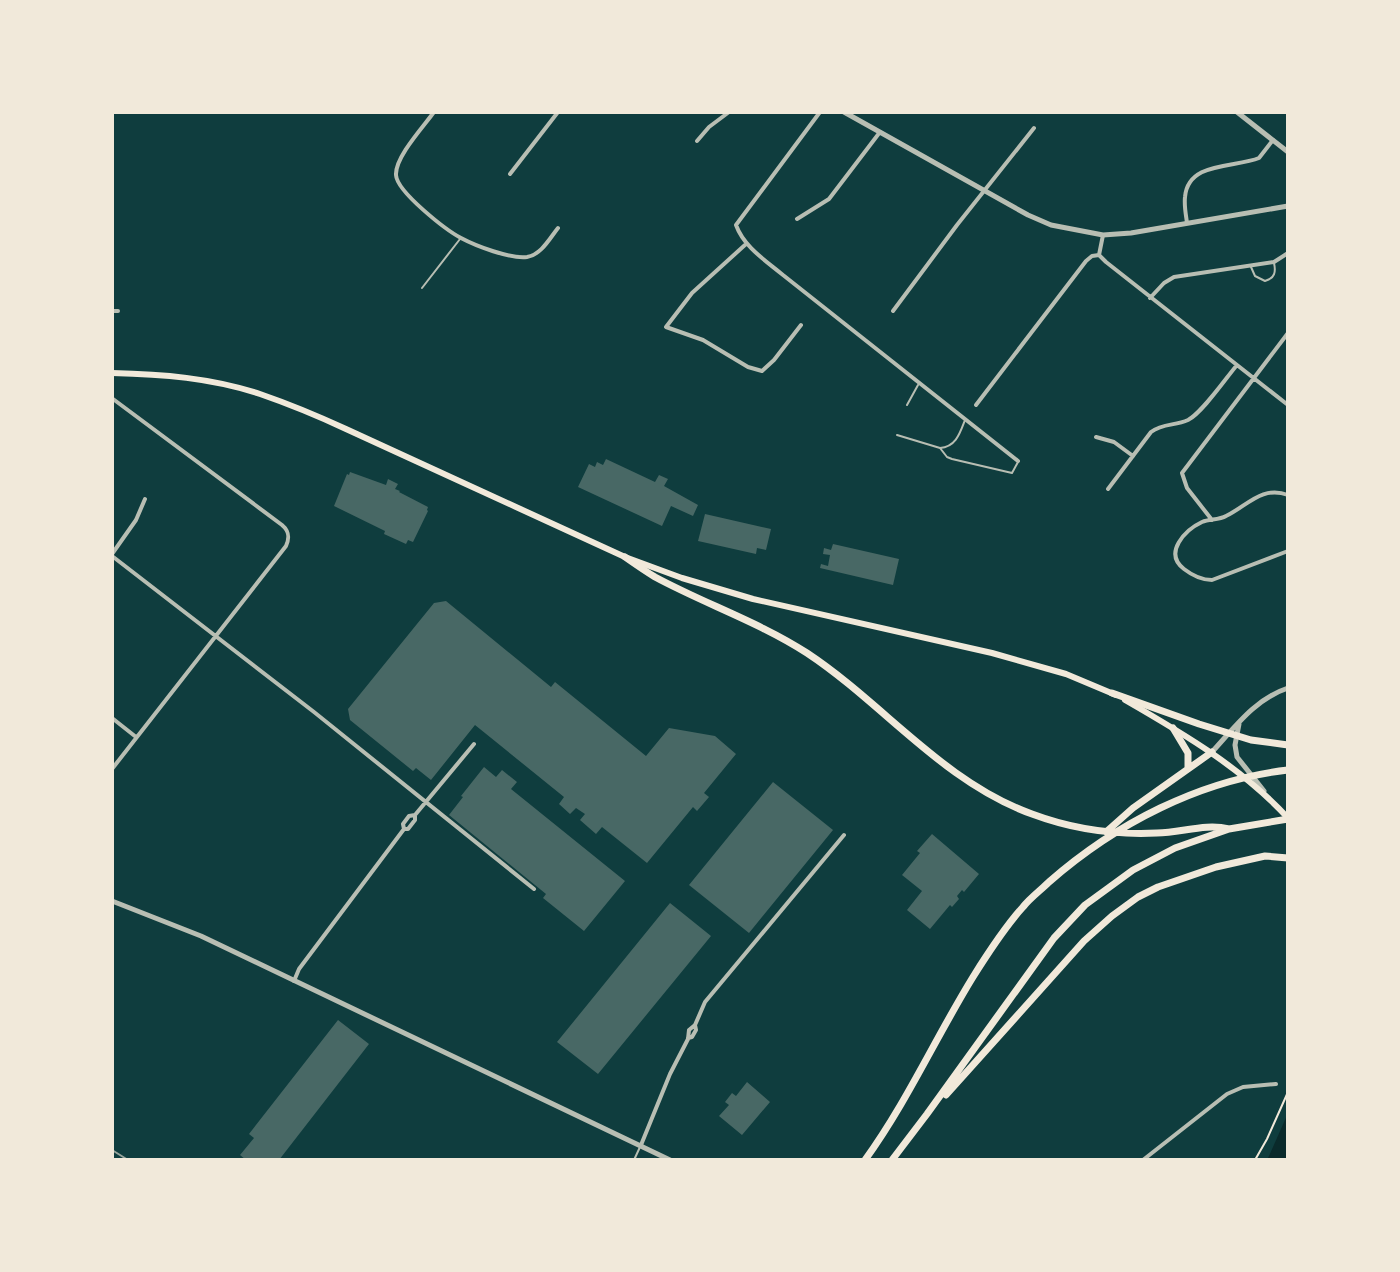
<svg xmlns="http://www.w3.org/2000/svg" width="1400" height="1272" font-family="'Titillium Web',sans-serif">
	<rect width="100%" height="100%" fill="#0f3d3e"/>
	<path fill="#0a2a2b" d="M1288 1113V1160H1267L1269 1156Z"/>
	<path fill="#486865" d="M606 459 655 482 659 475 668 479 664 486 698 505 693 516 671 506 662 526 578 487 589 464 595 467 597 462 603 465Z
		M350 472 386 485 388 479 398 484 395 489 400 491 399 492 428 507 427 510 428 511 413 542 408 540 406 544 384 534 385 531 334 506 347 474 349 475Z
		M705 514 771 529 766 550 757 548 756 554 698 541Z
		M833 544 899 559 893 585 820 568 821 564 828 566 830 555 823 554 824 548 831 550Z
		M446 601 551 687 555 682 646 756 669 728 715 736 736 754 704 793 709 797 697 811 693 807 647 863 602 827 596 834 580 820 585 814 576 808 570 814 559 804 564 797 475 725 431 780 416 768 413 771 350 720 348 709 434 603Z
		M484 767 496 777 502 770 517 782 511 789 625 881 584 931 543 898 546 894 449 815 463 797 461 796Z
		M773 782 833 830 749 933 689 885Z
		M932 834 979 874 964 892 962 890 957 896 959 899 952 907 950 905 930 929 907 910 922 891 902 875 920 853 917 851Z
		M670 903 711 936 598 1074 557 1042Z
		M338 1020 369 1044 279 1160H246L240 1155 254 1138 249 1134Z
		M747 1082 770 1102 742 1135 719 1116 729 1105 725 1102 732 1093 736 1096Z"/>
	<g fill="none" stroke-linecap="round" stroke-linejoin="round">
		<path stroke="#f1e9da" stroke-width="2" d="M1255 1160 1267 1139 1288 1092"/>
		<path stroke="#b8beb3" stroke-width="2" d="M1251 267 1255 276 1265 281C1275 278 1276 272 1274 263
			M422 288 460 239
			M907 405 918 385
			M897 435 940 448C956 447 960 433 965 420
			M940 448 947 457 952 459 1012 473 1018 462
			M634 1160 640 1147"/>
		<path stroke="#b8beb3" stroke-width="4" d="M434 112C424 126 395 157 396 175 397 192 446 230 461 238 476 246 510 259 527 257 541 255 550 238 558 228
			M820 112 736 225C744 247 765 260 783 275L1018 461
			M697 141 709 127 729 112
			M510 174 558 112
			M797 219 829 199 880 132
			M1187 223C1186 215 1184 206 1185 197 1188 161 1235 168 1259 158L1273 140
			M1103 235 1099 255 1106 262 1288 405
			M746 244 692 293 666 327 703 340 748 367 762 371 774 360 801 325
			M1150 298 1164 283 1174 277 1274 262 1288 253
			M112 311H118
			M893 311 957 225 1034 128
			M976 405 1086 261 1092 256 1099 255
			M1096 437 1114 442 1133 456
			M1108 489 1151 432C1163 423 1175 426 1188 420 1202 413 1226 378 1237 365
			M1288 495C1262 485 1247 506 1226 516 1219 520 1210 519 1202 522 1185 530 1163 553 1184 569 1193 576 1201 580 1212 580L1288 551
			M1212 520 1187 488 1182 473 1288 333
			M112 554 136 520 145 499
			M112 556 314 712 534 889
			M112 718 136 737
			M112 769 286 546C290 537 289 531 282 525L113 399
			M404 829 403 824 409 816 415 815
			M294 981 299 969 404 829H408L415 820V815L474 744
			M688 1038 692 1037 696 1030 695 1025
			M641 1145 670 1074 688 1039 689 1030 695 1025 705 1002 844 835
			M1143 1160 1227 1094 1243 1087 1276 1084"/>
		<path stroke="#b8beb3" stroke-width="5" d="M844 112 1028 215 1051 225 1103 235 1131 233 1288 206
			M1237 112 1288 152
			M1239 724 1235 745 1237 757 1264 791
			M1212 752C1235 727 1255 699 1288 688
			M112 901 201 936 670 1160"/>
		<path stroke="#f1e9da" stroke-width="6" d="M112 373C161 374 212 378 260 394 289 404 318 416 346 429L625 557 682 578 753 599 992 653 1066 674 1116 695
			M1125 700C1184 734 1242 768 1288 818"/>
		<path stroke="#f1e9da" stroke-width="7" d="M625 557C635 564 645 571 655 577 705 604 759 622 807 653 884 704 943 782 1032 814 1072 829 1115 835 1157 833 1181 833 1205 823 1229 829
			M1112 693 1199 724 1251 740 1288 745
			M1173 728 1188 753V768
			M1106 832 1133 808 1212 752
			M946 1095 1084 941 1112 916 1138 897 1158 887 1216 867 1265 856 1288 858
			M865 1160C907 1102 936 1037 973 977 988 953 1004 928 1023 907 1030 898 1041 890 1049 882 1115 824 1200 780 1288 770
			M892 1160 927 1114 1054 938 1085 905 1133 870 1175 848 1229 829 1288 819"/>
		<path stroke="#97a49c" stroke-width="2" d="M112 1150 128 1160"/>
	</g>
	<rect width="1400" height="1272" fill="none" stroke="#f1e9da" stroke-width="228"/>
</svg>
